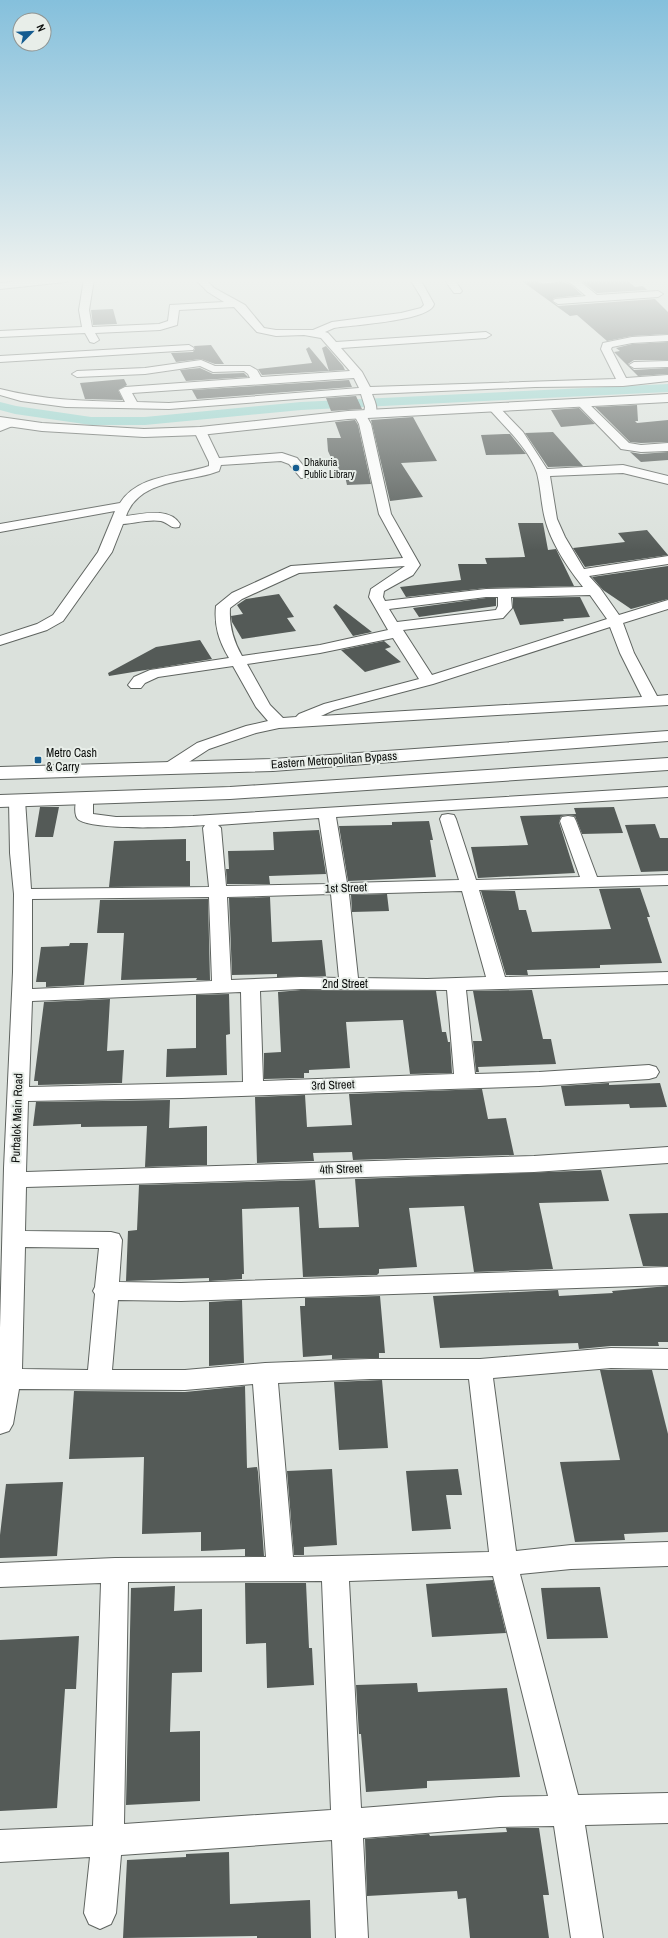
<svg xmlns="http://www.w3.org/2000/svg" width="668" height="1938" font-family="'Archivo Narrow',sans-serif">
	<rect width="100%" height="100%" fill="#dbe1dc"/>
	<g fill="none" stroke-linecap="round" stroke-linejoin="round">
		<path fill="#90d1ca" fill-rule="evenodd" d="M668 384V392L301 410 145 425H91L15 414 0 410V402L16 406 91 417H145L301 402Z"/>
	</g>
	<path fill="#545a57" d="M519 279H537L539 283 544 284 562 281 571 285 582 295 554 298 552 301 558 306 655 299 668 312V334L632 336 607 341 577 315 570 316Z
		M579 279H611V281L627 280 635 287 643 286 647 290 597 293Z
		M113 309 117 324 93 325 91 310Z
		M668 342V360H634L628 364 634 370 668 368V374L638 376 614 352 620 351 616 348 632 344Z
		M211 345 224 364H215L201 359 176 362 171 353 193 352 195 349 194 346Z
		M326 346 343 366 345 370 329 371 322 348Z
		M309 347 329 371 262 375 258 369 312 363 306 349Z
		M200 368 213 374 244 373 248 377 186 381 180 370Z
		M124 379 127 385 118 390 123 400 85 399 80 383Z
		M349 380 352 387 197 399 192 390Z
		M356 396 362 409 331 411 326 398Z
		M637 405 638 421H635L637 423 668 420V442L641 443 630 442 595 407Z
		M579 408 595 424 561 427 551 410Z
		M413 417 437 461 401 463 423 497 390 501 371 420Z
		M355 420 358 425 371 484 347 485 344 472 338 473 328 451 327 438H341L335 422Z
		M553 432 583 466 548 467 525 433Z
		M505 434H510L526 454 486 455 481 435Z
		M630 452 641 454 668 452V460L641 462Z
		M518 523H543L548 550 556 549 574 586 486 588 406 597 400 587 461 580 458 564H487L485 558 525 557Z
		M647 530 668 555 585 567 573 548 625 542 618 533Z
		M668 566V599L631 609 603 590 592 577Z
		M279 594 294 617 287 618 296 631 242 639 232 622 231 616 243 614 237 605 246 599Z
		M580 597 590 617 563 619 564 621 520 625 513 608V598Z
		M486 598H496V606L419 617 413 608Z
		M336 604 372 632 353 636 333 607Z
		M200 640 212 659 109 676 108 673 156 647Z
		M384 641 391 647 385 649 401 662 365 672 341 650Z
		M40 807H59L53 837H35Z
		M614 807 623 833 582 834 575 816 568 815 561 816 559 822 575 873 478 878 471 847 528 845 520 816 576 814 574 808Z
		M429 821 433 840H430L436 877 348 881 339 826 392 825V822Z
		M655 824 660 838H668V871L641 872 625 825Z
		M319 830 326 874 269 876 270 884H227L226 869H229L228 851 274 850 273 832Z
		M186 839V861H190V886L109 887 114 841Z
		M640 888 650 917H647L662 963 600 965V968L527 970 528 975H506L481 891H515L519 910H526L532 932 611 929 599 889Z
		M387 894 389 911 352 912 351 895Z
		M270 897 272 942 322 940 326 976 277 977V974L232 975 229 898Z
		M208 899 210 980H196L197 978 121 980 124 933H97L100 900Z
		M70 943H88L84 985 46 987V982H36L41 947 69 946Z
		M301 990 436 991 442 1032H446L448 1042H450L452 1073 410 1074 403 1020 346 1022 350 1068 309 1070V1073H304V1078L264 1079V1053L281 1052 278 992Z
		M532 990 543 1039H551L556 1064 478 1067 479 1072H476L473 1041H482L473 991Z
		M229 994 230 1034 226 1035 227 1075 166 1077 167 1049 196 1048V995Z
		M110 999 107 1051 124 1050 122 1083 38 1085V1081H34L44 1002Z
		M609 1083V1085L660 1083 667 1107 630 1108 629 1104 565 1106 561 1086Z
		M482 1089 488 1119 506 1118 514 1155 353 1160 352 1152 313 1153 314 1161 257 1163 255 1097 305 1095 307 1127 352 1125 349 1094Z
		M170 1100 169 1128 207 1126V1165L145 1167 147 1126 81 1127V1124L33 1126 36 1102Z
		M601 1170 609 1201 539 1203 553 1269 474 1272 464 1206 409 1208 417 1267 379 1269V1273L377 1275 303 1277 299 1207 242 1209 244 1274H242V1279L209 1281V1278L126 1281 128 1231 137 1230 139 1185 315 1180 319 1228 359 1227 355 1179Z
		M668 1213V1266H643L629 1214Z
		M668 1286V1342H658L659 1346H611L579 1349 578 1343 440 1348 433 1296 558 1290 559 1296 613 1293 612 1291Z
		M380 1296 385 1353H379V1358L332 1359V1355L303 1357 300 1306H305V1298Z
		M242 1300 244 1363 209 1366V1302Z
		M600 1370H652L668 1434V1532L624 1534 625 1540 575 1542 560 1462 620 1460Z
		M382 1380 388 1448 339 1450 334 1382Z
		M245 1386 247 1468 257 1467 258 1472 264 1556H245V1549L201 1551V1532L142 1534 144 1457 69 1459 74 1391 185 1392Z
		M332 1469 337 1545 304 1547V1555H294L287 1471Z
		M458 1469 462 1495H446L451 1529 412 1531 406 1471Z
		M63 1482 57 1556 0 1558V1535L6 1484Z
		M493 1580 506 1633 432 1637 426 1584Z
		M245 1583H306L309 1648H312L314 1685 267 1688 266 1643 246 1644Z
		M175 1586 174 1611 202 1609V1672L172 1673 170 1732 200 1731V1801L126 1805 131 1588Z
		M600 1587 608 1638 547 1639 541 1588Z
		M79 1636 76 1689H65L57 1808 0 1811V1640Z
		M417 1683 418 1692 507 1688 520 1777 427 1781V1788L366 1792 361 1734H359L356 1685Z
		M506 1828H539L549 1895H543L549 1938H470L466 1898 458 1899 457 1891 367 1896 365 1839 429 1834 430 1836 507 1832Z
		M229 1852 230 1904 310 1900 311 1938H257V1936L123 1938 127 1860 186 1857V1854Z"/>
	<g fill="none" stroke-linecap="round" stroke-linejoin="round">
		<g stroke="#5f6460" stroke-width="2">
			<path id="minor" d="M38 279H70L65 282 0 289V283Z
				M84 279H94L89 310 92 327 159 324 168 321 170 305 224 302 208 292 195 279H205L214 288 245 305 264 328 276 330H313L332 322 401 313 421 308 424 305 421 297 410 279H420L434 304C431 321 351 325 334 328L325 332 328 333 336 342 486 332 491 335 486 338 341 348 362 372 370 387 616 379 601 349 603 343 632 337 668 335V341L632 343 612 347 611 349 626 378 668 375V381L623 386 535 387 372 394C375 402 379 409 374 416L367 417 371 424 391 514 420 565 413 575 384 591 383 597 385 601 486 589 583 587C568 568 551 543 545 519 541 504 541 488 537 473 529 449 507 429 490 410L488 408 490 406H498L523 432 547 469 623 465 668 476V484L623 473 550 476 557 519 565 537 584 569 668 556V564L589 576 600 588 619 615 668 600V609L623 623 634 653 657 696 668 695V705L279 728 256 733 209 749 175 771 169 773 163 771 161 768 163 765 197 743 246 726 268 721 256 707 233 666 158 677 145 683 141 688H131L128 685 134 677 150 670 229 658C219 641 214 626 216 606L232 593 291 566 403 558 379 514 359 424 354 415 360 412 364 413 365 407 361 394 169 409 66 407 21 401 0 395V389C44 400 81 401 125 402L119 390 125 387 250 378 248 374 244 371 213 372 200 366 145 374 77 377 72 374 77 371 145 368 201 360 215 366H250L257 370 261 377 350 371 321 338 304 335 276 336 257 332 234 307 179 310 177 325 160 330 95 333 99 340 94 343 90 342 85 333 0 337V331L82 327 79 310ZM354 378 359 388 169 403 137 402 132 393ZM405 566 371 589 369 597 388 630 320 645 242 656C233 640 229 626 230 608L242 599 299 573ZM590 595 607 619 432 675 403 630 503 618 512 608 511 597ZM486 597H498V606L496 610 397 622 389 609ZM610 627 620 653 642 697 321 716 334 710 433 684ZM393 638 419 679 324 704 299 714 296 717 283 718 270 705 247 664 320 653Z
				M444 279H454L462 291 460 293H454Z
				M538 279H562C557 283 545 284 539 282Z
				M562 279 578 280 597 295 658 291 663 294 658 297 558 304 553 301 555 299 586 296 572 284Z
				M189 345 194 348 193 350 0 362V356Z
				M668 361V367L634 368 629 365 634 362Z
				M583 401 587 402 629 443 641 445 668 443V451L641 452 621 449 579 406 577 404Z
				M11 420 15 421 17 423 15 425 0 431V424Z
				M200 428 206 431 219 458 282 453 297 458 311 475 309 478H301L289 464 281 461 221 465 219 471 210 474C180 482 138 482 126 516 143 514 169 507 180 524L179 527C170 529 169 523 161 521 149 519 135 523 123 524L112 552 63 621 47 630 0 645V636L37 624 53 615 98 552 115 511 0 532V524L120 503C138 474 180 476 209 466V462L194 431Z
				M668 787V797L336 817 347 883 459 880 440 819 442 815 448 814 454 815 456 819 476 880 580 877 560 821 562 817 568 816 574 817 576 821 597 877 668 875V885L479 890 505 977 668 972V984L466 990 475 1074 539 1072 649 1065 656 1067 659 1072 656 1077 649 1079 539 1086 182 1098 28 1101 26 1172 534 1156 668 1147V1163L534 1172 26 1187 25 1231 111 1232 119 1234 122 1240 119 1282 181 1283 668 1267V1285L181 1301 118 1300 112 1370H185L265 1363 370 1359H480L611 1348 668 1349V1369L611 1368 493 1378 516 1551 571 1545 668 1542V1566L571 1569 520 1574 578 1795 668 1793V1823L585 1825 603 1938H571L554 1826 500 1827 363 1838 368 1938H336L332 1840 121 1855 116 1913 111 1924 100 1929 89 1924 84 1913 90 1857 0 1862V1830L93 1826 101 1583 0 1587V1563L115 1558 266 1557 253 1384 185 1390 19 1389 13 1424 9 1431 0 1434V1328L4 1168 13 972 14 894 10 853 9 800 11 796 17 795 23 796 25 800 31 889 209 887 203 828 205 825C181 827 97 831 79 820 73 816 75 800 79 794L85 793 91 794 93 798V814L116 817 193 816ZM319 818 329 884 226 886 221 828 218 825ZM462 891 486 977 427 979 358 978 349 894ZM331 894 339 978 301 977 231 980 227 897ZM209 897 212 981 32 989V899ZM301 989 447 990 454 1074 263 1081 260 991ZM241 992 243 1082 29 1087 32 1001ZM25 1247 99 1248 95 1287 93 1291 95 1294 88 1370 22 1369ZM370 1379H469L489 1552 293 1557 278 1383ZM493 1576 548 1796 500 1797 361 1808 349 1581ZM322 1581 331 1810 124 1824 128 1582Z"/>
		</g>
		<g stroke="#5f6460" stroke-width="2">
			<path id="tertiary" d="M668 394V402L348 419 200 435 144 437 42 431 0 425V417L42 423 144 429 200 427 348 411Z"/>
		</g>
		<g stroke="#5f6460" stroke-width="2">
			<path id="primary" d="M668 731V741L273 771 0 779V767L273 759Z
				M668 758V770L230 799 0 807V795L230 787Z"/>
		</g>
		<use href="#minor" fill="#fff" fill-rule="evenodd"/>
		<use href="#tertiary" fill="#fff" fill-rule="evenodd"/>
		<use href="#primary" fill="#fff" fill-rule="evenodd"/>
	</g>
	<linearGradient id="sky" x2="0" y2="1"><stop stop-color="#85c0dc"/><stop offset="0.51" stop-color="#eff2ef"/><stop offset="1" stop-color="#eff2ef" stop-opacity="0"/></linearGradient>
	<rect width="668" height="550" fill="url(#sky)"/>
	<g fill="#155c90" stroke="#e8eee9" stroke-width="1.5">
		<circle cx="296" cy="468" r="4"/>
		<rect x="34" y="756" width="8" height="8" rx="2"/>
	</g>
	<g text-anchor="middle" stroke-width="4" stroke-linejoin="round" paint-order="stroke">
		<g font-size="10" fill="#0c0e0c" stroke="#e8eee9" text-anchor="start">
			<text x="304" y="466">Dhakuria<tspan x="304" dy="12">Public Library</tspan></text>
		</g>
		<g font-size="12" fill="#0c0e0c" stroke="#e8eee9" text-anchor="start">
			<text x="46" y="757">Metro Cash<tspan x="46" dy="14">&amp; Carry</tspan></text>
		</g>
		<g font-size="12" fill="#0c0e0c" stroke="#e8eee9">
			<text transform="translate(334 760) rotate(-4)" y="4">Eastern Metropolitan Bypass</text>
			<text transform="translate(346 888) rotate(-2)" y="4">1st Street</text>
			<text x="345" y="988">2nd Street</text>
			<text transform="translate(333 1085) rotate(-2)" y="4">3rd Street</text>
			<text transform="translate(17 1118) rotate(-88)" y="4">Purbalok Main Road</text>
			<text transform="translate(341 1169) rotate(-2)" y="4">4th Street</text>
		</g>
	</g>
	<g transform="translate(32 32) rotate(66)"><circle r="19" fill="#e8eee9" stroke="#909491"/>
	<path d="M0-3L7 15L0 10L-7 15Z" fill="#155c90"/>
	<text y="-6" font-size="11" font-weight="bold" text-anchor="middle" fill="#0c0e0c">N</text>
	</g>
</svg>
